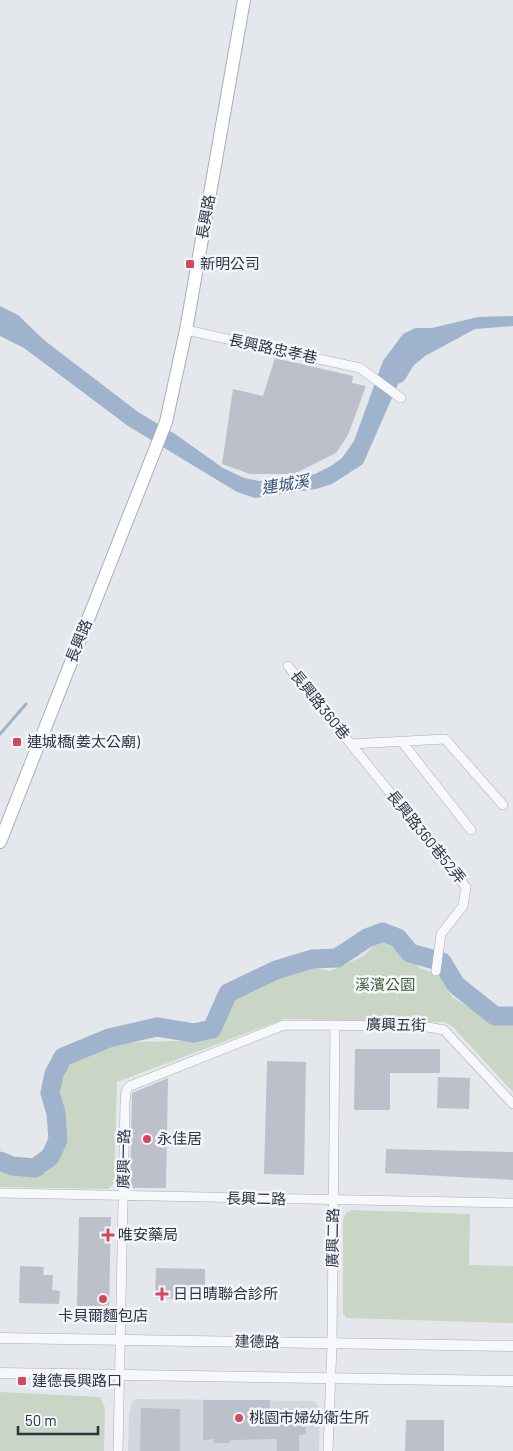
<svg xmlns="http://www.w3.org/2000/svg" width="513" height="1451" font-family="Barlow,'Noto Sans TC',sans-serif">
	<rect width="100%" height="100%" fill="#e4e7ec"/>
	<path fill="#d2d6de" d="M137 1399 315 1401 320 1408 319 1451H128L129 1414 132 1402Z"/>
	<path fill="#c9d6c5" d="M379 939 386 940 420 968 439 975 452 997 488 1018 501 1022 513 1021V1092L453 1027 444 1022 284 1019 117 1082 114 1183 108 1189 0 1187V1170C12 1175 32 1178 45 1173 55 1169 65 1140 64 1129 63 1115 54 1104 55 1089 56 1079 62 1071 71 1064 118 1030 160 1048 210 1037L219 1027 224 1010 235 999 266 985 300 965 330 971 364 956Z
		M352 1210 470 1214 469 1265 513 1266V1323L346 1318 343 1313V1220L346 1213Z
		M0 1392 100 1397 105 1408 104 1451H0Z"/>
	<path fill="#9fb4cc" d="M0 306 18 315 44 340 138 412 175 434 223 468 244 478 260 481 315 474 331 466 342 458 354 441 383 361 403 334 415 328H432L478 317 513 316V326L475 329 425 356 414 365 404 381 398 384 363 464 332 484 316 489 255 498 237 492 128 426 24 348 0 336Z"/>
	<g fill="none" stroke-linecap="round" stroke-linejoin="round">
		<path stroke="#9fb4cc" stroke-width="3" d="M0 734 26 704"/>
		<path stroke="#9fb4cc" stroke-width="19" d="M0 1161 12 1166 35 1168 50 1157 58 1140 56 1113 50 1093 54 1074 63 1057 109 1038 157 1027 194 1033 212 1029 228 993 276 970 312 959 337 958 367 938 383 932 398 938 410 953 442 962 456 985 495 1016H513"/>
	</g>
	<path fill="#bbc0ca" d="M275 358 353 376 352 383 366 386 348 435 336 453 294 474H250L222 464 233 389 263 396Z
		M355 1049H440V1073H390V1110H354Z
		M267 1061 306 1062 304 1175 264 1174Z
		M438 1077 470 1078 469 1109 437 1108Z
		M168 1078 166 1188H134L130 1185 132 1093Z
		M386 1149 513 1152V1180L385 1173Z
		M79 1217H111L109 1306H77Z
		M20 1266 44 1267 43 1275H53L52 1290 60 1291 59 1304 19 1303Z
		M156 1268 205 1269V1300L155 1298Z
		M203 1400H270V1414H305L306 1434 299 1435V1451H277V1439L231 1440 229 1443H214V1439L203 1440Z
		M141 1408 180 1409V1451H140Z
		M406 1420H444V1451H405Z"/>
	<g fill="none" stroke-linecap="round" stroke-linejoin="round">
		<g stroke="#a9aeb7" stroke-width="10">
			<path id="minor" d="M186 330 360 368 401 398
				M288 666 466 887 463 906 441 934 436 971
				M402 742 471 830
				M351 744 445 739 503 805
				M0 1193 513 1203
				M118 1451 125 1103 126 1091 130 1086 284 1025 422 1026 444 1030 513 1104
				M328 1451 332 1343 335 1025"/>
		</g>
		<g stroke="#a9aeb7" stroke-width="11">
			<path id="tertiary" d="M0 1338 513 1346
				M0 1373 513 1381"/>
		</g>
		<g stroke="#a9aeb7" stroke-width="14">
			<path id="secondary" d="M0 842 166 422 186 330 244 0"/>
		</g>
		<use href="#minor" stroke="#f7f8fa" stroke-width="9"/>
		<use href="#tertiary" stroke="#f7f8fa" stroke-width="10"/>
		<use href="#secondary" stroke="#fff" stroke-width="12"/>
	</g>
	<g fill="#d1495b" stroke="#f4f6f9" stroke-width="2">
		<rect x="185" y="259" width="10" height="10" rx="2.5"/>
		<rect x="12" y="737" width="10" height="10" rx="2.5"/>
		<circle cx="147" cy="1139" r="5"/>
		<path d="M105.5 1227.5h5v5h5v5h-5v5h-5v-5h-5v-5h5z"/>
		<path d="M159.5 1286.5h5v5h5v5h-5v5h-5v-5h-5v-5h5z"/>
		<circle cx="103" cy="1299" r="5"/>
		<rect x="17" y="1376" width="10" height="10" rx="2.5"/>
		<circle cx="239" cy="1418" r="5"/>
	</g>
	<g text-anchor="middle" stroke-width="5" stroke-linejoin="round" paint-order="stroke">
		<g font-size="15" fill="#2b3445" stroke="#f4f6f9">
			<text transform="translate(206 217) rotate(-80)" y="5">長興路</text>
			<text transform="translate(273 349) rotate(12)" y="5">長興路忠孝巷</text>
			<text transform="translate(79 641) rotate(-68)" y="5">長興路</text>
			<text transform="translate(320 705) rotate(51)" y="5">長興路360巷</text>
			<text transform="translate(426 837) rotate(51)" y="5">長興路360巷52弄</text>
			<text transform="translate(396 1025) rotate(1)" y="5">廣興五街</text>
			<text transform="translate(124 1159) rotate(-89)" y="5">廣興一路</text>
			<text transform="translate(256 1199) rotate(1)" y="5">長興二路</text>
			<text transform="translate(333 1238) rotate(-89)" y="5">廣興二路</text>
			<text transform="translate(257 1342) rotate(1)" y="5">建德路</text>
		</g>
		<g font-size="15" fill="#2b3445" stroke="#f4f6f9" text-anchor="start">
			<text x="200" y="269">新明公司</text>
			<text x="27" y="747">連城橋(姜太公廟)</text>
			<text x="157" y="1144">永佳居</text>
			<text x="118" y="1240">唯安藥局</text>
			<text x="173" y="1299">日日晴聯合診所</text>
			<text x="103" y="1321" text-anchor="middle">卡貝爾麵包店</text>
			<text x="32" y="1386">建德長興路口</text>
			<text x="249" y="1423">桃園市婦幼衛生所</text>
		</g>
		<g font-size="15" fill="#3f6138" stroke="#f4f6f9">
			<text x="385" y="990">溪濱公園</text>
		</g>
		<g font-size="16" font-style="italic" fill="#34527a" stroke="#f4f6f9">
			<text transform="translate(285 484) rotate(-9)" y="6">連城溪</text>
		</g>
	</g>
	<path d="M18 1426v8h80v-8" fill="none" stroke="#2b3445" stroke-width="2.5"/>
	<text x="25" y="1426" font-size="15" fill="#2b3445" stroke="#f4f6f9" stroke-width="4" paint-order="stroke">50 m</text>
</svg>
